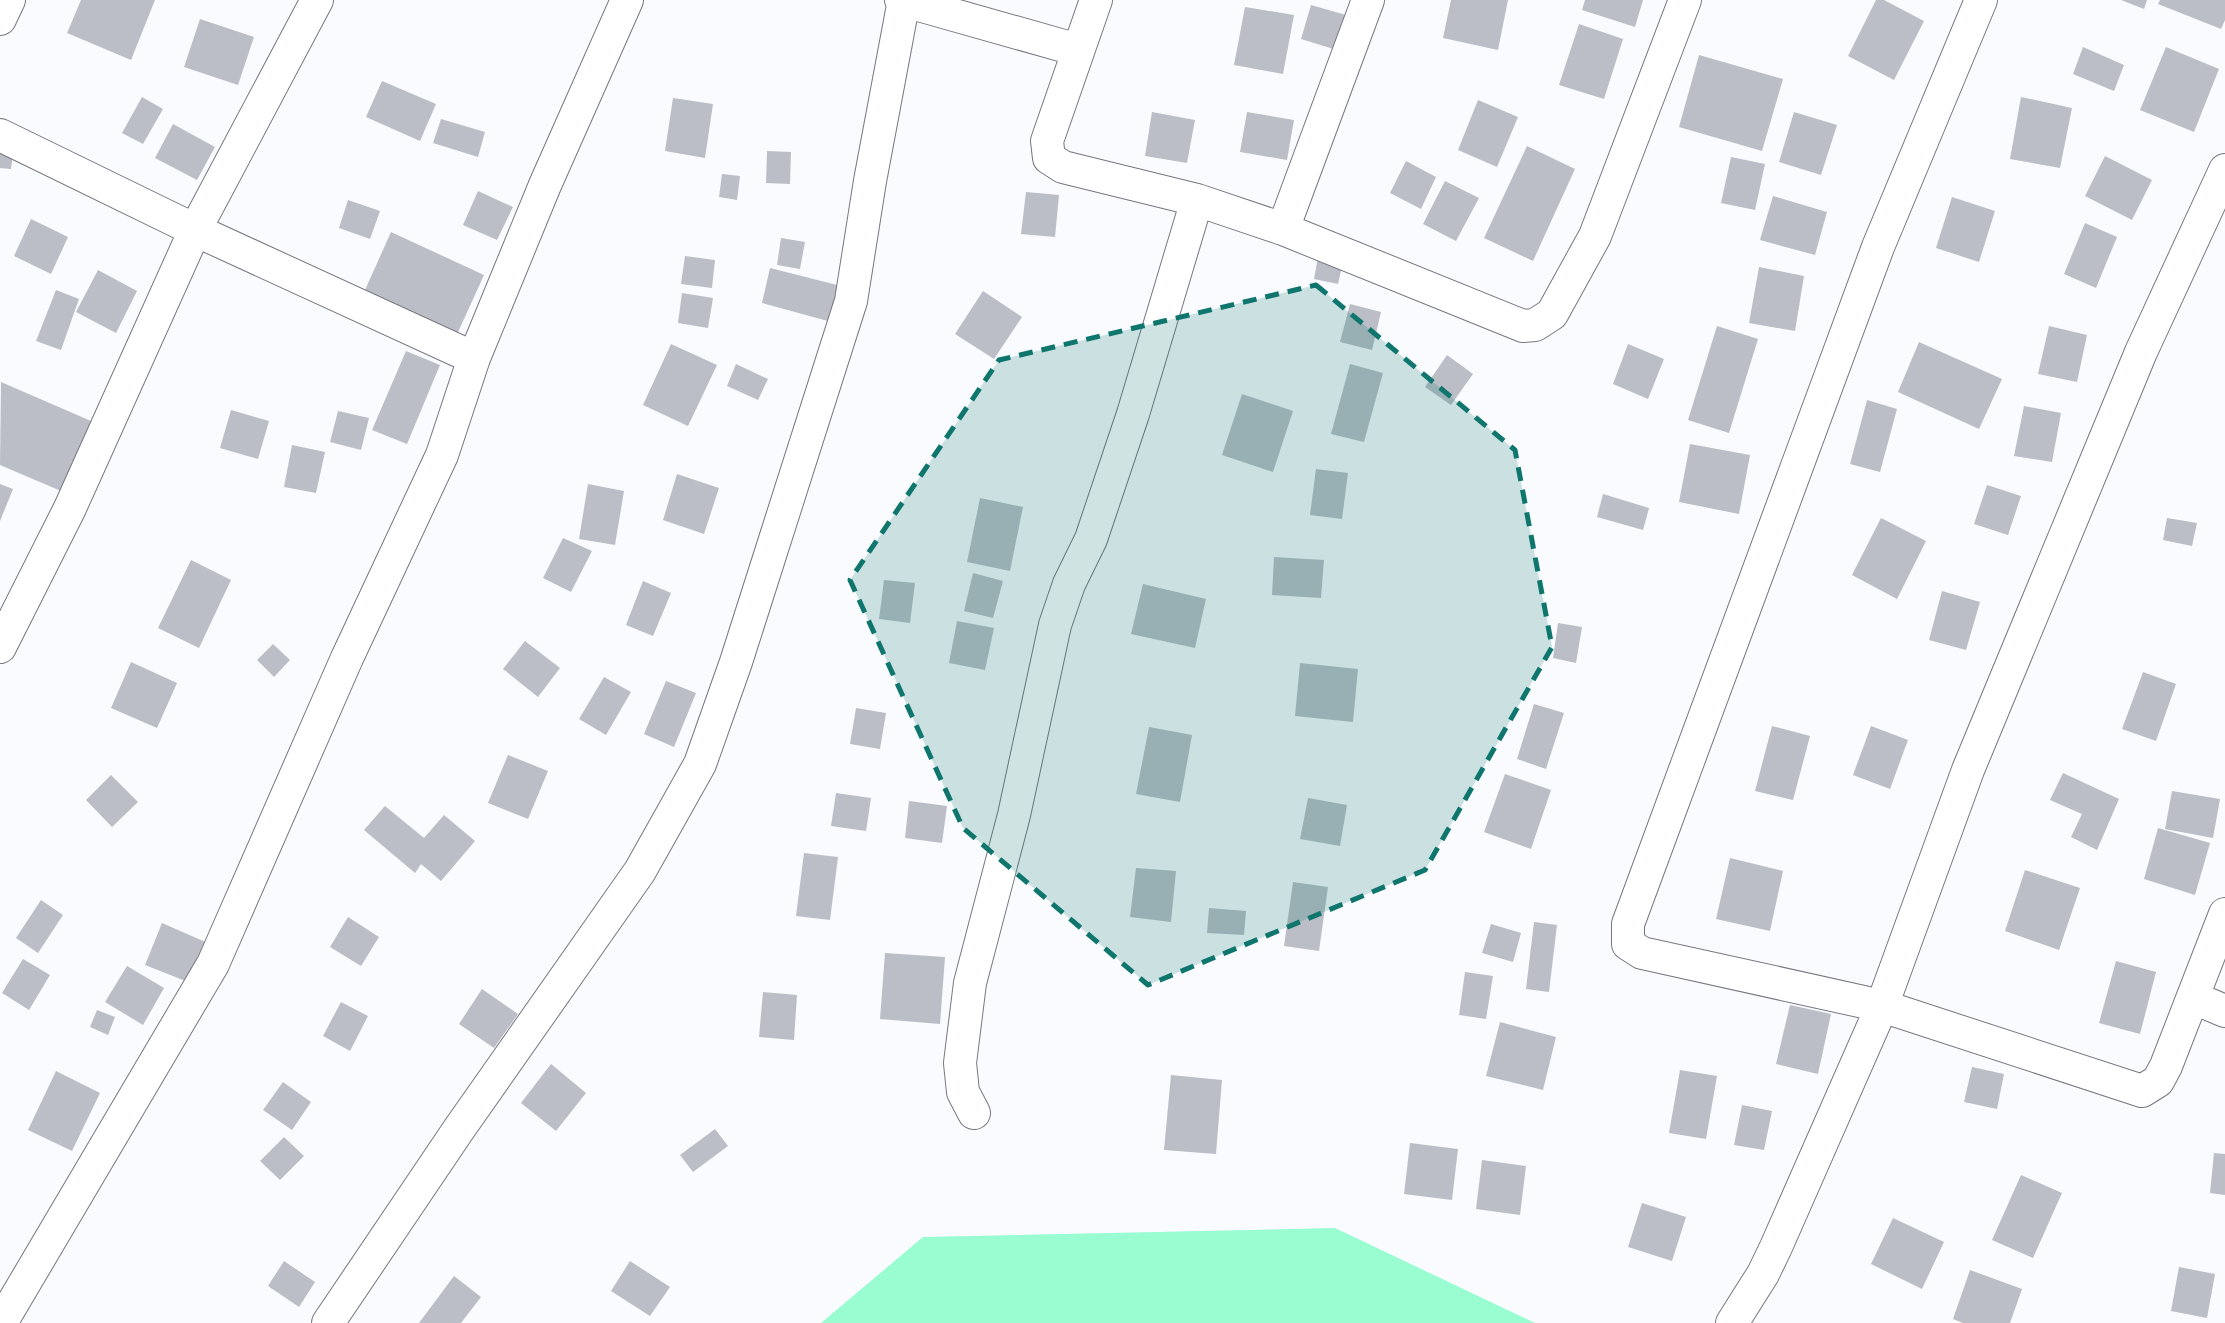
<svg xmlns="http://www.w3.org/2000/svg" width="2225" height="1323" font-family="Lora,serif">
	<rect width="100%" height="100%" fill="#f9fbfe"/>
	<path fill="#9afcd1" d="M1335 1228 1535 1323H821L923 1237Z"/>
	<path fill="#bbbec6" d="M81 0H155L131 60 67 33Z
		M1451 0H1508L1498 50 1443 38Z
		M1585 0H1643L1635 27 1582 10Z
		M1876 0H1884L1924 21 1894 80 1848 56Z
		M2121 0H2147L2144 9Z
		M2160 0H2225V20L2221 29 2158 4Z
		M1311 5 1353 17 1343 52 1301 39Z
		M1245 7 1294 15 1283 74 1234 65Z
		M200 19 254 37 238 85 184 67Z
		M1579 24 1623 39 1604 99 1559 85Z
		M2083 47 2124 65 2114 91 2073 74Z
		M2166 47 2219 69 2194 132 2140 110Z
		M1699 55 1783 79 1762 151 1679 127Z
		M382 81 436 104 420 141 366 117Z
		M142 97 163 109 143 144 122 133Z
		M2021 97 2072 108 2060 168 2010 159Z
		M673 98 713 104 705 158 665 151Z
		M1478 100 1518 117 1497 167 1458 150Z
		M1152 112 1195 120 1187 163 1145 156Z
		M1247 112 1294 120 1287 160 1240 152Z
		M1794 112 1837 125 1821 175 1779 162Z
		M441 119 485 132 478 157 433 143Z
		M173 124 215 147 197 180 155 158Z
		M0 143 14 145 11 169 0 168Z
		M1527 146 1575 169 1533 261 1484 238Z
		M767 151 791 152 790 184 766 183Z
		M2105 156 2152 180 2132 220 2085 196Z
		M1731 157 1765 164 1755 210 1721 203Z
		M1406 161 1436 177 1421 209 1390 193Z
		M722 174 740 176 737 200 719 197Z
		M1445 181 1479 198 1456 241 1423 224Z
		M478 191 513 207 497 240 463 225Z
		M1026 192 1059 195 1055 237 1021 234Z
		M1773 196 1827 212 1815 255 1760 240Z
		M1952 197 1995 211 1979 262 1936 248Z
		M348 200 380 211 370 239 339 228Z
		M31 219 68 237 51 274 14 256Z
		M2085 223 2117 237 2096 288 2064 274Z
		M391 232 484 275 454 341 361 299Z
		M781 238 805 242 800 269 777 265Z
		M685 256 715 260 712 288 681 284Z
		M1318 257 1343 262 1338 284 1314 279Z
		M1759 267 1804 276 1795 331 1749 323Z
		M770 268 845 287 835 323 762 303Z
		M98 270 137 291 116 333 76 312Z
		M56 290 79 299 61 350 36 341Z
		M983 291 1022 317 994 359 955 334Z
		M682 293 713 298 708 328 678 323Z
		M1350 304 1381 312 1372 350 1340 342Z
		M1717 326 1758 339 1729 433 1688 420Z
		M2049 326 2087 335 2077 382 2038 374Z
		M1919 342 2002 379 1979 429 1898 392Z
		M671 344 717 365 688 426 643 405Z
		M1628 344 1664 359 1648 399 1613 384Z
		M406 351 440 365 407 444 372 430Z
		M1447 355 1473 374 1451 405 1425 387Z
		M736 364 768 379 758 400 727 386Z
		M1350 364 1383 373 1364 442 1331 434Z
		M1 382 98 424 68 494 0 465Z
		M1242 394 1293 411 1273 472 1222 455Z
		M1867 400 1897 409 1880 472 1850 464Z
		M2024 406 2061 413 2052 462 2014 456Z
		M231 410 269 421 258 459 220 448Z
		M338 411 369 418 361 450 330 442Z
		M1690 444 1750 455 1739 514 1679 502Z
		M292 445 325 452 316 493 284 487Z
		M1316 469 1348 473 1342 519 1310 515Z
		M677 474 719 488 704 534 663 520Z
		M0 484 13 489 0 521Z
		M588 484 624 491 615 545 579 539Z
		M1987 485 2021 496 2008 535 1974 524Z
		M1603 494 1649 508 1643 530 1597 517Z
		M980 498 1023 507 1010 571 967 562Z
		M1881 518 1926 541 1897 599 1852 575Z
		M2167 518 2197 523 2192 546 2163 540Z
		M563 538 592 551 571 592 543 578Z
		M1274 557 1324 560 1321 598 1272 595Z
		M191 560 231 580 199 648 158 628Z
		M973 573 1003 581 993 618 964 611Z
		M884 580 915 583 910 623 879 619Z
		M643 581 671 593 653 636 626 625Z
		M1143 584 1206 599 1195 648 1131 634Z
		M1942 591 1980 602 1966 650 1929 640Z
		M957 621 994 628 985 670 949 663Z
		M1558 623 1582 627 1576 663 1553 658Z
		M525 641 560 668 538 697 503 669Z
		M273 644 290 660 274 677 257 660Z
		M131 662 177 683 157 728 111 708Z
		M1300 663 1358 669 1353 722 1295 716Z
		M2143 672 2176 684 2156 741 2122 729Z
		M604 677 631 692 606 735 579 719Z
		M666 681 696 693 674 747 644 734Z
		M1534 704 1564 713 1546 769 1517 759Z
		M856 708 886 713 880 749 850 744Z
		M1772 726 1810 736 1793 800 1755 791Z
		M1871 726 1908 740 1890 789 1853 775Z
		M1149 727 1192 735 1180 802 1136 794Z
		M508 755 548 771 528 819 488 803Z
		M2063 773 2119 799 2097 850 2071 837 2082 814 2050 800Z
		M1505 774 1551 790 1531 849 1484 832Z
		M111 775 138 802 112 827 86 800Z
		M2172 791 2220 799 2213 838 2165 829Z
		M836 793 871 798 866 831 831 826Z
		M1308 798 1347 805 1340 846 1300 839Z
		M909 801 947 806 942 843 905 838Z
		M385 806 424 838 444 815 475 841 441 881 421 864 415 873 364 830Z
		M2158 828 2210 843 2195 895 2144 879Z
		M804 853 838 857 830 920 796 916Z
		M1730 858 1783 871 1770 931 1716 919Z
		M1136 868 1176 871 1171 922 1130 917Z
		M2025 870 2080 888 2059 950 2005 931Z
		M1293 882 1328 887 1319 951 1284 946Z
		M41 900 63 915 38 953 16 938Z
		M1209 908 1246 911 1244 935 1207 933Z
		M348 917 379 937 361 966 330 947Z
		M1534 922 1557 925 1549 992 1526 989Z
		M162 923 210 944 193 984 145 965Z
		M1491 924 1521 933 1513 962 1482 953Z
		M885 953 945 957 940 1024 880 1019Z
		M23 959 50 975 29 1010 2 993Z
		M2116 961 2156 972 2140 1034 2099 1023Z
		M127 966 164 988 143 1025 105 1002Z
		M1465 972 1493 976 1486 1019 1459 1015Z
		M482 989 518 1014 494 1048 459 1024Z
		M763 992 797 995 794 1040 759 1037Z
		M341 1002 368 1016 350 1051 323 1036Z
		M1790 1005 1831 1014 1818 1074 1776 1064Z
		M97 1010 115 1017 108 1035 90 1027Z
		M1500 1022 1556 1037 1543 1090 1486 1076Z
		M551 1064 586 1093 556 1131 521 1103Z
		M1972 1067 2004 1074 1997 1109 1964 1102Z
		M1680 1070 1717 1076 1706 1139 1669 1133Z
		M56 1071 100 1093 72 1151 28 1130Z
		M1171 1075 1222 1080 1216 1154 1164 1150Z
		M283 1082 311 1102 292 1130 263 1110Z
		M1742 1105 1772 1111 1764 1150 1734 1145Z
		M715 1129 728 1146 693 1172 680 1155Z
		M284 1137 304 1156 280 1180 260 1161Z
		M1410 1143 1458 1149 1452 1200 1404 1194Z
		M2214 1153 2225 1154V1195L2210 1193Z
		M1482 1160 1526 1166 1520 1215 1476 1209Z
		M2021 1175 2062 1193 2033 1258 1992 1240Z
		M1642 1203 1686 1217 1672 1261 1628 1247Z
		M1893 1218 1944 1242 1922 1289 1871 1264Z
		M284 1261 315 1282 299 1307 268 1286Z
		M630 1261 670 1287 650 1316 611 1291Z
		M2179 1267 2215 1274 2207 1318 2171 1311Z
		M1970 1270 2022 1289 2010 1323H1963L1953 1319Z
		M454 1276 481 1297 461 1323H419Z"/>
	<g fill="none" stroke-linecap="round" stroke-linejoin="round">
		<g stroke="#757880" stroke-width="34">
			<path id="minor" d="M901 0 1078 50
				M1096 0 1047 141 1049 158 1063 167 1197 200 1283 229 1523 326 1535 325 1552 314 1595 236 1685 0
				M1981 0 1878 247 1628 924V944L1642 953 1882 1006 2142 1091 2158 1081 2166 1066 2225 914
				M0 19 9 0
				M0 135 195 230 474 358
				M1283 229 1368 0
				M0 647 70 508 195 230 317 0
				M2194 998 2225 1011
				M974 1113 963 1092 960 1063 970 983 1014 815 1055 625 1069 584 1091 539 1133 414 1197 200
				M1 1323 213 964 347 658 442 455 474 358 545 185 627 0
				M328 1323 459 1129 640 871 700 764 736 662 851 301 870 181 904 0
				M1732 1323 1763 1274 1776 1247 1882 1006 1968 770 2141 352 2225 170"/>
		</g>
		<use href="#minor" stroke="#fff" stroke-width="32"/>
	</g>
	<path fill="#0f766e" fill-opacity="0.2" stroke="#0f766e" stroke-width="5" stroke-dasharray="14 9" stroke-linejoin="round" d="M1316 285 1515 450 1552 647 1425 870 1148 985 963 828 850 580 999 360Z"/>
</svg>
